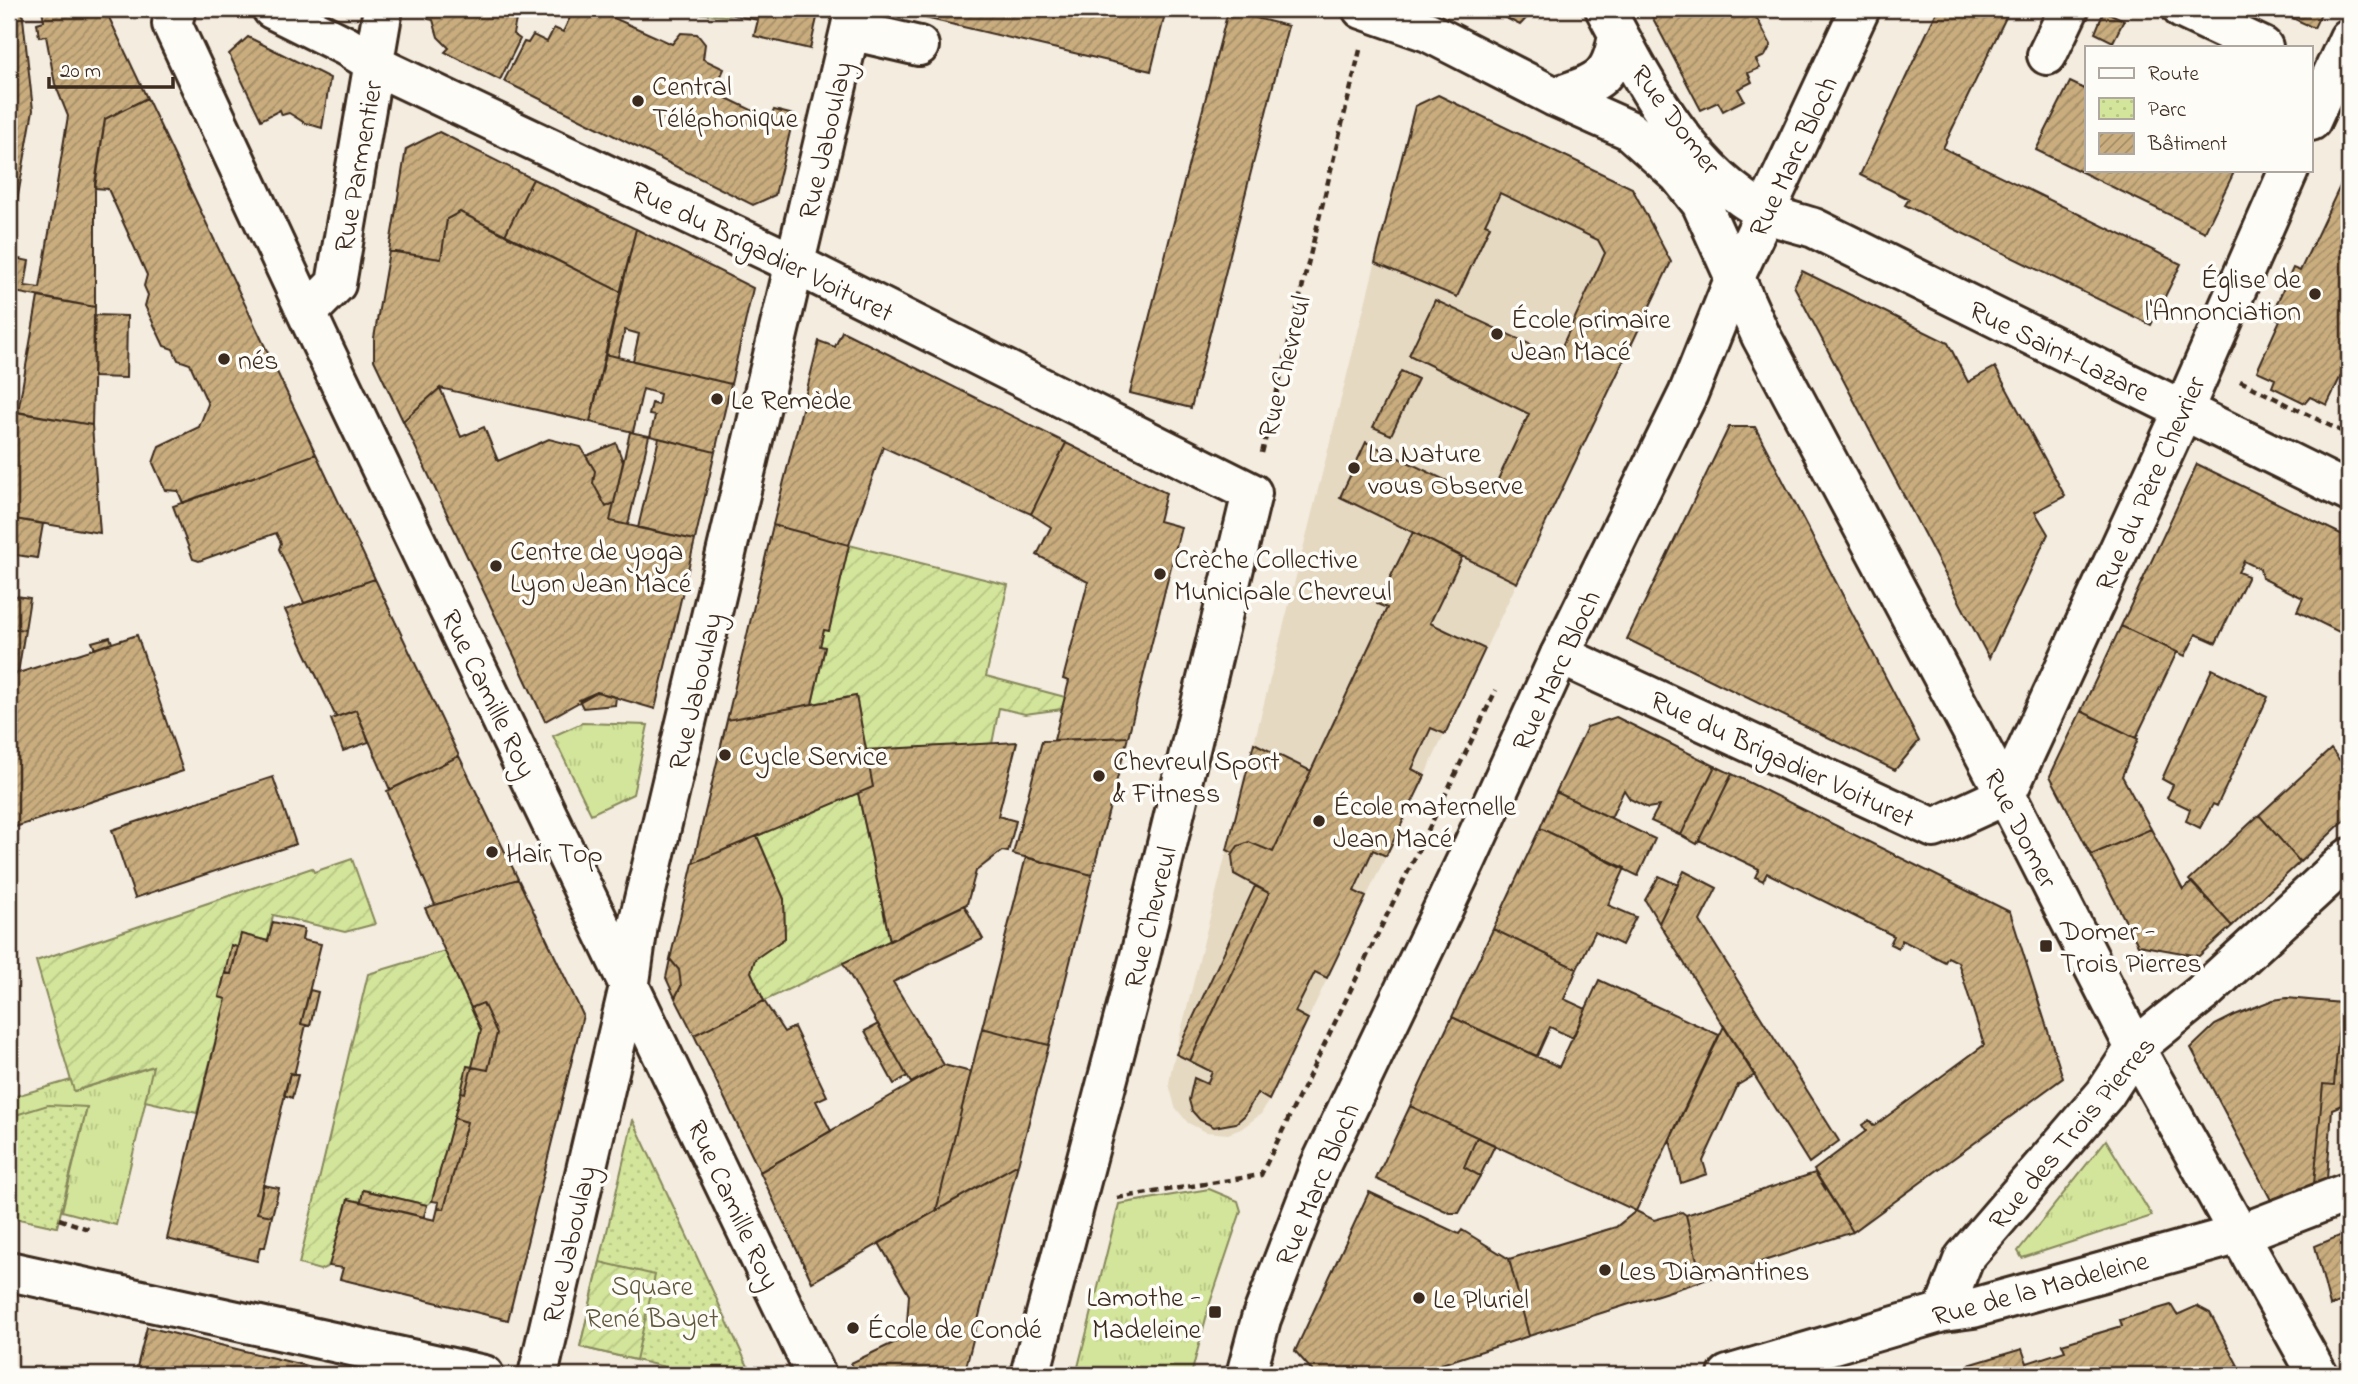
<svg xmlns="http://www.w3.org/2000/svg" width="2358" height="1384" font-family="'Indie Flower',sans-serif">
	<defs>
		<pattern id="grass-tufts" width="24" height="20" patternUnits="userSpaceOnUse" patternTransform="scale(1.75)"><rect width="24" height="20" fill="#d3e59a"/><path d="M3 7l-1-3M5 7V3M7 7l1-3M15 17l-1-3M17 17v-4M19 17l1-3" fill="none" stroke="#b6c584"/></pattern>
		<pattern id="park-dots" width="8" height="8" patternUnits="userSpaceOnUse" patternTransform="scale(1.75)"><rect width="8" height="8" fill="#d3e59a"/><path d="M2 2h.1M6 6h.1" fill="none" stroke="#b6c584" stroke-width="1.8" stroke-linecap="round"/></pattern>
		<pattern id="garden-furrows" width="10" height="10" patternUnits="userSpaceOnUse" patternTransform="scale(1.75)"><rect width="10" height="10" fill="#d3e59a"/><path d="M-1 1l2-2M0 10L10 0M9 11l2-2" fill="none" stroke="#b6c584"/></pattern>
		<pattern id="building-hatch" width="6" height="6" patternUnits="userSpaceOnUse" patternTransform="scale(1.75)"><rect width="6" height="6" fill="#c9ad7e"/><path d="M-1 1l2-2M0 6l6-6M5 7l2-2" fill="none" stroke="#a48d67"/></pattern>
	</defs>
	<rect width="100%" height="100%" fill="#f3ecdf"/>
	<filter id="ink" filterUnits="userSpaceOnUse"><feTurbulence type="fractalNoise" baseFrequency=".0143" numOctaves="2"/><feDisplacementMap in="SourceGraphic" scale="14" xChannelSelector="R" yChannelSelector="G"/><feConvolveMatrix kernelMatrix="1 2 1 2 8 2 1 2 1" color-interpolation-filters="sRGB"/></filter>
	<g filter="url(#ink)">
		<path fill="#e6d9c2" d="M1438 95 1640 200 1671 262 1269 1100 1261 1114 1241 1129 1228 1134 1206 1132 1188 1123 1175 1107 1169 1084 1171 1071 1415 106Z"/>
		<path fill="url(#grass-tufts)" stroke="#87885c" stroke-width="2" d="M582 723 648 725 633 794 591 814 553 736Z
			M154 1066 116 1225 62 1211 87 1108 9 1117V1098L71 1080 75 1091Z
			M2106 1140 2152 1216 2022 1258 2018 1251Z
			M1209 1189 1238 1201 1241 1211 1210 1303 1191 1375H1076L1119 1204Z"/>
		<path fill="url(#park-dots)" stroke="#87885c" stroke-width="2" d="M48 1105 87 1107 57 1227 9 1217V1117Z
			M633 1120 752 1375H699L580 1347Z"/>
		<path fill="url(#garden-furrows)" stroke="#87885c" stroke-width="2" d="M655 9H734L733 15 725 16Z
			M849 545 1008 585 986 676 1065 697 1062 709 1025 714 999 708 992 744 866 750 856 696 812 704 825 648 820 646 824 630H829Z
			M858 793 890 941 764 1001 751 972 755 959 785 938 784 899 757 836Z
			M352 859 375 924 345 932 273 915 268 941 241 934 231 974 225 973 219 997 226 999 197 1113 145 1101 153 1066 74 1091 36 961 312 868 314 872Z
			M445 951 481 1030 472 1067 468 1066 432 1201 427 1205 363 1190 361 1202 348 1199 329 1266 320 1270 299 1264 368 974Z
			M600 1262 655 1275 636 1360 580 1347Z"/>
		<path fill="url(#building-hatch)" stroke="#3b2a1e" stroke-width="2" d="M9 9H22L33 110 9 247Z
			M42 9H105L147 98 105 119 95 183V307L9 291V257L29 261 25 286 40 288 68 116 55 84 46 36 39 37 37 23 44 21Z
			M430 9H503L502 11 517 15 513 34 520 39 500 80 445 52 449 48 438 37 433 20 428 19Z
			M574 9H594L672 44 681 33 697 34 705 44 703 59 724 69 714 92 770 119 774 110 794 115 775 195 753 205 504 81 524 42 528 43 533 35 547 42 554 28 563 32Z
			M734 9H819L810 49 754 36 758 20 733 15Z
			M895 9H1158L1166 10 1151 71 895 11Z
			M1488 9H1535L1520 25Z
			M1648 9H1752L1771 45 1765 56 1756 60 1760 68 1748 73 1752 82 1738 89 1744 100 1723 111 1718 102 1701 110Z
			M1938 9H2010L1943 148 2181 264 2151 325 1905 205 1909 199 1860 175Z
			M2273 9H2323L2314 28Z
			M1228 11 1288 26 1191 408 1130 393Z
			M2104 11 2124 20 2113 42 2095 33Z
			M248 37 330 78 322 128 305 123 289 113 282 115 280 110 261 120 229 54Z
			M2070 82 2087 90V170H2235L2205 232 2036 150Z
			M1438 95 1632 188 1671 262 1517 583 1340 497 1366 442 1474 494 1492 492 1529 414 1409 355 1435 300 1557 357 1605 253 1598 240 1500 193 1485 224 1490 226 1457 297 1375 263 1415 106Z
			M147 98 316 454 183 503 178 491 165 490 153 463 159 446 199 427 208 404 190 364 178 360 173 349 164 346 145 306 148 295 144 286 147 275 108 189 95 188 105 119Z
			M439 132 533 179 505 235 460 212 447 219 441 259 389 251 406 149Z
			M533 179 636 229 621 292 505 235Z
			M2349 182V359L2327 405 2310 397 2305 403 2272 387 2275 379 2257 371 2280 320 2271 316 2293 268 2300 271 2340 186 2346 189Z
			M460 212 621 292 590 422 440 388 403 421 374 360V338L389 251 441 259 447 219Z
			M636 229 753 288 731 384 633 361 639 334 625 330 618 357 605 354Z
			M1802 271 1948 343 1968 382 1995 367 2065 496 2035 512 2048 534 1989 658 1794 286Z
			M38 297 95 307 92 425 18 412Z
			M94 315 127 316 126 378 93 377Z
			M842 331 1066 443 1031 514 883 447 849 545 773 525 819 341 835 347Z
			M605 354 731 384 715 452 650 436 655 416 649 415 652 403 658 405 660 394 643 389 633 432 590 422Z
			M1401 371 1418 379 1391 435 1373 427Z
			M440 388 461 437 484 427 498 461 549 439 581 447 595 471 593 483 606 507 614 503 610 521 695 540 655 709 597 692 545 721 403 421Z
			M9 411 92 425 100 533 9 518Z
			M1729 427H1755L1919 741 1895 770 1627 639Z
			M630 432 649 436 628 525 610 521Z
			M659 438 715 452 695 540 638 528Z
			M616 443 623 462 614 503 606 507 593 483 595 471 586 456Z
			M1066 443 1166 493 1159 521 1181 527 1128 737 1054 740 1069 681 1063 679 1088 582 1037 555 1051 527 1031 514Z
			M316 454 375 579 304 603 279 549 281 543 276 533 199 561 193 559 173 506Z
			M2197 464 2349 538V637L2297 611 2303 598 2262 578 2260 569 2244 561 2238 572 2248 576 2216 643 2196 634 2185 656 2121 626Z
			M9 518 43 524 37 558 9 554Z
			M773 525 849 545 829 631 824 630 820 646 825 647 812 704 727 720Z
			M1413 532 1462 557 1430 623 1485 649 1445 734 1431 728 1412 769 1425 776 1386 856 1373 850 1354 891 1366 897 1327 978 1315 972 1295 1012 1308 1019 1269 1100 1257 1093 1245 1115 1236 1123 1214 1127 1200 1120 1192 1111 1189 1100 1194 1078 1207 1084 1212 1072 1190 1061 1269 893 1234 874 1232 856 1238 846 1249 842 1273 852 1387 608 1377 604Z
			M375 579 459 756 390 790 356 710 336 717 285 610Z
			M10 595 30 598 25 630 9 628Z
			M2121 626 2177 652 2136 738 2081 711Z
			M9 628 25 630 18 673 9 676Z
			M137 635 183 771 9 829V676Z
			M110 637 112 643 95 649 92 642Z
			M2212 669 2268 697 2217 806 2213 804 2200 828 2186 821 2190 809 2167 798 2173 785 2162 779Z
			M597 692 616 697 615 705 583 708 579 700Z
			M856 696 873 787 693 863 727 720Z
			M356 710 369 742 343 751 331 719Z
			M2081 711 2138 739 2122 776 2151 829 2091 855 2050 776Z
			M1616 717 1715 766 1681 835 1651 821 1659 806 1648 808 1630 799 1624 790 1611 818 1556 792 1587 727Z
			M1128 737 1092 875 1013 854 1042 741Z
			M1017 742 998 816 1016 821 1008 852 1002 851 976 871 967 904 890 941 858 793 873 787 866 750Z
			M1254 743 1311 771 1273 852 1249 842 1238 846 1233 853 1227 850Z
			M2331 749 2349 772V816L2300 862 2259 815Z
			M459 756 518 879 435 905 387 791Z
			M1715 766 1732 774 1697 844 1681 835Z
			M1732 774 2010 912 2063 1078 1853 1232 1814 1170 1866 1131 1862 1125 1869 1120 1874 1126 1984 1045 1958 962 1948 957 1945 962 1902 940 1898 948 1890 944 1894 936 1767 873 1763 881 1755 877 1759 869 1699 840Z
			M273 777 296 844 135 898 112 830Z
			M1556 792 1655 839 1638 876 1540 828Z
			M2259 815 2300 862 2232 926 2189 880Z
			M1540 828 1625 868 1608 905 1636 917 1622 945 1595 932 1577 969 1493 929Z
			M2151 829 2183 890 2192 882 2232 926 2199 956 2138 945 2091 855Z
			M757 836 784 899 785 938 755 959 751 972 764 1001 694 1035 675 998 681 986 679 970 670 959 693 863Z
			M1026 857 1092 875 1049 1045 982 1028Z
			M1684 871 1717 888 1700 921 1839 1141 1809 1163 1659 923Z
			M1659 876 1678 885 1659 923 1645 900Z
			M518 879 583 1015 508 1320 340 1279 343 1268 329 1266 348 1199 435 1220 438 1208 444 1209 467 1122 454 1118 461 1092 465 1093 472 1067 488 1070 497 1033 483 1003 471 1008 425 908Z
			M1255 886 1269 893 1190 1061 1176 1054Z
			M964 905 983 939 893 982 944 1065 911 1083 843 963Z
			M273 922 304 929 302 940 321 944 301 1024 306 1025 294 1075 290 1073 257 1213 272 1216 265 1247H260L257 1261 167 1239 226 999 219 997 225 973 231 974 241 934 268 941Z
			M1493 929 1577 969 1564 999 1586 1009 1573 1038 1550 1027 1537 1056 1452 1017Z
			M231 945 237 947 231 974 225 973Z
			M670 959 679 970 681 986 675 998 666 978Z
			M1599 980 1719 1035 1636 1211 1410 1106 1452 1017 1559 1067Z
			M310 990 318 992 310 1026 301 1024Z
			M2287 998 2341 1003 2334 1085 2323 1084 2314 1184 2271 1200 2191 1048 2215 1025 2235 1015 2273 1000Z
			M764 1001 784 1032 794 1027 827 1096 816 1101 831 1131 760 1172 694 1035Z
			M483 1003 497 1033 488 1070 472 1067 481 1030 471 1008Z
			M2341 1003H2349V1102L2332 1109 2327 1179 2314 1184 2323 1084 2334 1085Z
			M878 1024 907 1076 894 1084 865 1031Z
			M1724 1026 1755 1075 1738 1085 1703 1161 1707 1174 1681 1183 1670 1140Z
			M982 1028 1049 1045 1040 1079 1018 1164 936 1211Z
			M944 1065 971 1072 936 1211 812 1282 760 1172Z
			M467 1066 472 1067 465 1093 461 1092Z
			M290 1073 298 1075 292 1098 284 1095Z
			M1410 1106 1477 1137 1464 1167 1480 1176 1459 1213H1450L1376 1179Z
			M454 1118 467 1122 444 1209 438 1208 439 1202 432 1201Z
			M1477 1137 1495 1145 1480 1176 1464 1167Z
			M1018 1164 964 1375H857L851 1363 906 1337 909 1295 879 1243Z
			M1815 1173 1853 1232 1702 1281 1686 1215Z
			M263 1185 279 1188 272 1216 257 1213Z
			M363 1190 427 1205 424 1217 361 1202Z
			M1369 1192 1459 1234 1462 1230 1509 1259 1529 1336 1407 1375H1316L1295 1351Z
			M1636 1211 1654 1220 1682 1212 1686 1215 1702 1281 1529 1336 1509 1259 1616 1227Z
			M2349 1232V1298L2330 1306 2315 1246Z
			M2171 1305 2177 1315 2197 1306 2210 1313 2243 1375H1935L2022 1349 2027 1363 2065 1351 2062 1344 2122 1326 2120 1320Z
			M147 1327 261 1355 345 1375H135Z
			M351 1366 369 1371 368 1375H350Z"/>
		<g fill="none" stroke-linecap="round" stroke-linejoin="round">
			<g stroke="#3b2a1e" stroke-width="44">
				<path id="minor" d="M176 9 172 24 319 339 816 1375
					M272 9 346 46 387 71 795 264 1252 493 1140 956 1030 1375
					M1362 9 1428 32 1555 97 1629 130 1678 174 1701 203 1761 336 2006 795 2135 1048 2318 1375
					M1605 9C1644 82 1690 174 1767 213 1781 220 1799 223 1814 228L2349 492
					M2182 9 2263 47
					M850 30 919 46
					M2047 55 2069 9
					M1555 97C1597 82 1611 81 1618 34
					M2311 121 2349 38
					M308 312 336 284 383 9
					M1560 655 1934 828 2006 795 2183 411 2289 170
					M9 1271 484 1375
					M1943 1312 1964 1258 2105 1094 2135 1048 2205 991 2349 858
					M538 1375 630 982 638 925 855 9
					M1728 1375 1943 1312 1973 1308 2240 1234 2349 1192"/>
			</g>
			<g stroke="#3b2a1e" stroke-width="44">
				<path id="major" d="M1246 1375 1261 1319 1320 1166 1466 861 1560 655 1688 394 1735 277 1860 9"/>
			</g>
			<path stroke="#3b2a1e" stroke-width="4.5" stroke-dasharray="7 5" stroke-linecap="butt" d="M2240 381 2349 435
				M1262 453 1360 50
				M1117 1198 1261 1175 1496 690
				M59 1219 91 1230"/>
			<use href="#minor" stroke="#fdfcf7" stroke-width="38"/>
			<use href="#major" stroke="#fdfcf7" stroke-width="38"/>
		</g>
	</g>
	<g fill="#3b2a1e" stroke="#fdfcf7" stroke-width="2.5">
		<circle cx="638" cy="101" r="7"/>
		<circle cx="2315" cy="294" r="7"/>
		<circle cx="1497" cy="334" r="7"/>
		<circle cx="224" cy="359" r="7"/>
		<circle cx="717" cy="399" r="7"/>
		<circle cx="1354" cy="468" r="7"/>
		<circle cx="496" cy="566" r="7"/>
		<circle cx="1160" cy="574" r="7"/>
		<circle cx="725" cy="755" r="7"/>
		<circle cx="1099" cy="776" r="7"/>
		<circle cx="1319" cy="821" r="7"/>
		<circle cx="492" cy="852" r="7"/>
		<rect x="2039" y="939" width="14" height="14" rx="3.5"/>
		<circle cx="1605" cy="1270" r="7"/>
		<circle cx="1419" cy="1298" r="7"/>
		<rect x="1208" y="1305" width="14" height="14" rx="3.5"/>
		<circle cx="853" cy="1328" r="7"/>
	</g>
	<g text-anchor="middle" stroke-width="7" stroke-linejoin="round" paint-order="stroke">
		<g font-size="28" fill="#3b2a1e" stroke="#fdfcf7" text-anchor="start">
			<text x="652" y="95">Central<tspan x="652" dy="32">Téléphonique</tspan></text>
			<text x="2301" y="288" text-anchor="end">Église de<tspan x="2301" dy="32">l'Annonciation</tspan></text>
			<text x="1511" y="328">École primaire<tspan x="1511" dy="32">Jean Macé</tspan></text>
			<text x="238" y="369">nés</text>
			<text x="731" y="409">Le Remède</text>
			<text x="1368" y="462">La Nature<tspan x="1368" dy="32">vous Observe</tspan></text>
			<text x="510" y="560">Centre de yoga<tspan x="510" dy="32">Lyon Jean Macé</tspan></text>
			<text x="1174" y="568">Crèche Collective<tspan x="1174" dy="32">Municipale Chevreul</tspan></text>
			<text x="739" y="765">Cycle Service</text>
			<text x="1113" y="770">Chevreul Sport<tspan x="1113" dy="32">&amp; Fitness</tspan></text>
			<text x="1333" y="815">École maternelle<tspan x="1333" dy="32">Jean Macé</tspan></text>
			<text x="506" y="862">Hair Top</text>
			<text x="2060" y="940">Domer -<tspan x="2060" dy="32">Trois Pierres</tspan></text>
			<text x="1619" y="1280">Les Diamantines</text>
			<text x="1201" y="1306" text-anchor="end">Lamothe -<tspan x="1201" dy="32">Madeleine</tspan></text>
			<text x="1433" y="1308">Le Pluriel</text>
			<text x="867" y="1338">École de Condé</text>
		</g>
		<g font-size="28" fill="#3b2a1e" stroke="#fdfcf7">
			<text transform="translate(1677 119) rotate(53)" y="10">Rue Domer</text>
			<text transform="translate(824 140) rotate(-77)" y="10">Rue Jaboulay</text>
			<text transform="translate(1792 156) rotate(-65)" y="10">Rue Marc Bloch</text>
			<text transform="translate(357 166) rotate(-80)" y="10">Rue Parmentier</text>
			<text transform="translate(763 250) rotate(26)" y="10">Rue du Brigadier Voituret</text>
			<text transform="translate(2060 350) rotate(26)" y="10">Rue Saint-Lazare</text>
			<text transform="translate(1283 366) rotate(-76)" y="10">Rue Chevreul</text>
			<text transform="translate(2149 483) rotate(-66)" y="10">Rue du Père Chevrier</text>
			<text transform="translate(1555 670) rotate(-65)" y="10">Rue Marc Bloch</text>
			<text transform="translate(694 691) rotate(-77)" y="10">Rue Jaboulay</text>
			<text transform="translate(490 693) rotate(64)" y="10">Rue Camille Roy</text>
			<text transform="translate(1783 758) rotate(25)" y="10">Rue du Brigadier Voituret</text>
			<text transform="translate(2022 828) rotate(63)" y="10">Rue Domer</text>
			<text transform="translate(1149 917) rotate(-76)" y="10">Rue Chevreul</text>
			<text transform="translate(2071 1132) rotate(-50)" y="10">Rue des Trois Pierres</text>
			<text transform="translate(1316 1184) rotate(-67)" y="10">Rue Marc Bloch</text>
			<text transform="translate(735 1204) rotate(65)" y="10">Rue Camille Roy</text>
			<text transform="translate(568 1244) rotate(-77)" y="10">Rue Jaboulay</text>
			<text transform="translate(2040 1287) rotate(-15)" y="10">Rue de la Madeleine</text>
		</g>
		<g font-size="28" fill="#61593d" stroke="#fdfcf7">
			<text x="652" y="1295">Square<tspan x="652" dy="32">René Bayet</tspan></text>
		</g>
	</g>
	<rect width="2358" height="1384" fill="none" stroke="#fdfcf7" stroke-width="35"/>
	<rect x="18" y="18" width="2323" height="1349" fill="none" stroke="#3b2a1e" stroke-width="2.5" filter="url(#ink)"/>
	<rect x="2085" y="46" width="228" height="126" fill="#fdfcf7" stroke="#afa8a0" stroke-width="2"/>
	<rect x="2099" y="68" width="35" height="10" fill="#fdfcf7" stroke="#afa8a0" stroke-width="2"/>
	<text x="2148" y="80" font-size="21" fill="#3b2a1e">Route</text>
	<rect x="2099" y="98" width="35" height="21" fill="url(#park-dots)" stroke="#afa8a0" stroke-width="2"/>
	<text x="2148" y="116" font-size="21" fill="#3b2a1e">Parc</text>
	<rect x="2099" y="133" width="35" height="21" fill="url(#building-hatch)" stroke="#afa8a0" stroke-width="2"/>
	<text x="2148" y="150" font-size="21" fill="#3b2a1e">Bâtiment</text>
	<path d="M49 77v10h124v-10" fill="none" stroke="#3b2a1e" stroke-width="3.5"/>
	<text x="60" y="77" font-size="21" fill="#3b2a1e" stroke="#fdfcf7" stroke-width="5" paint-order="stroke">20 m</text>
</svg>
